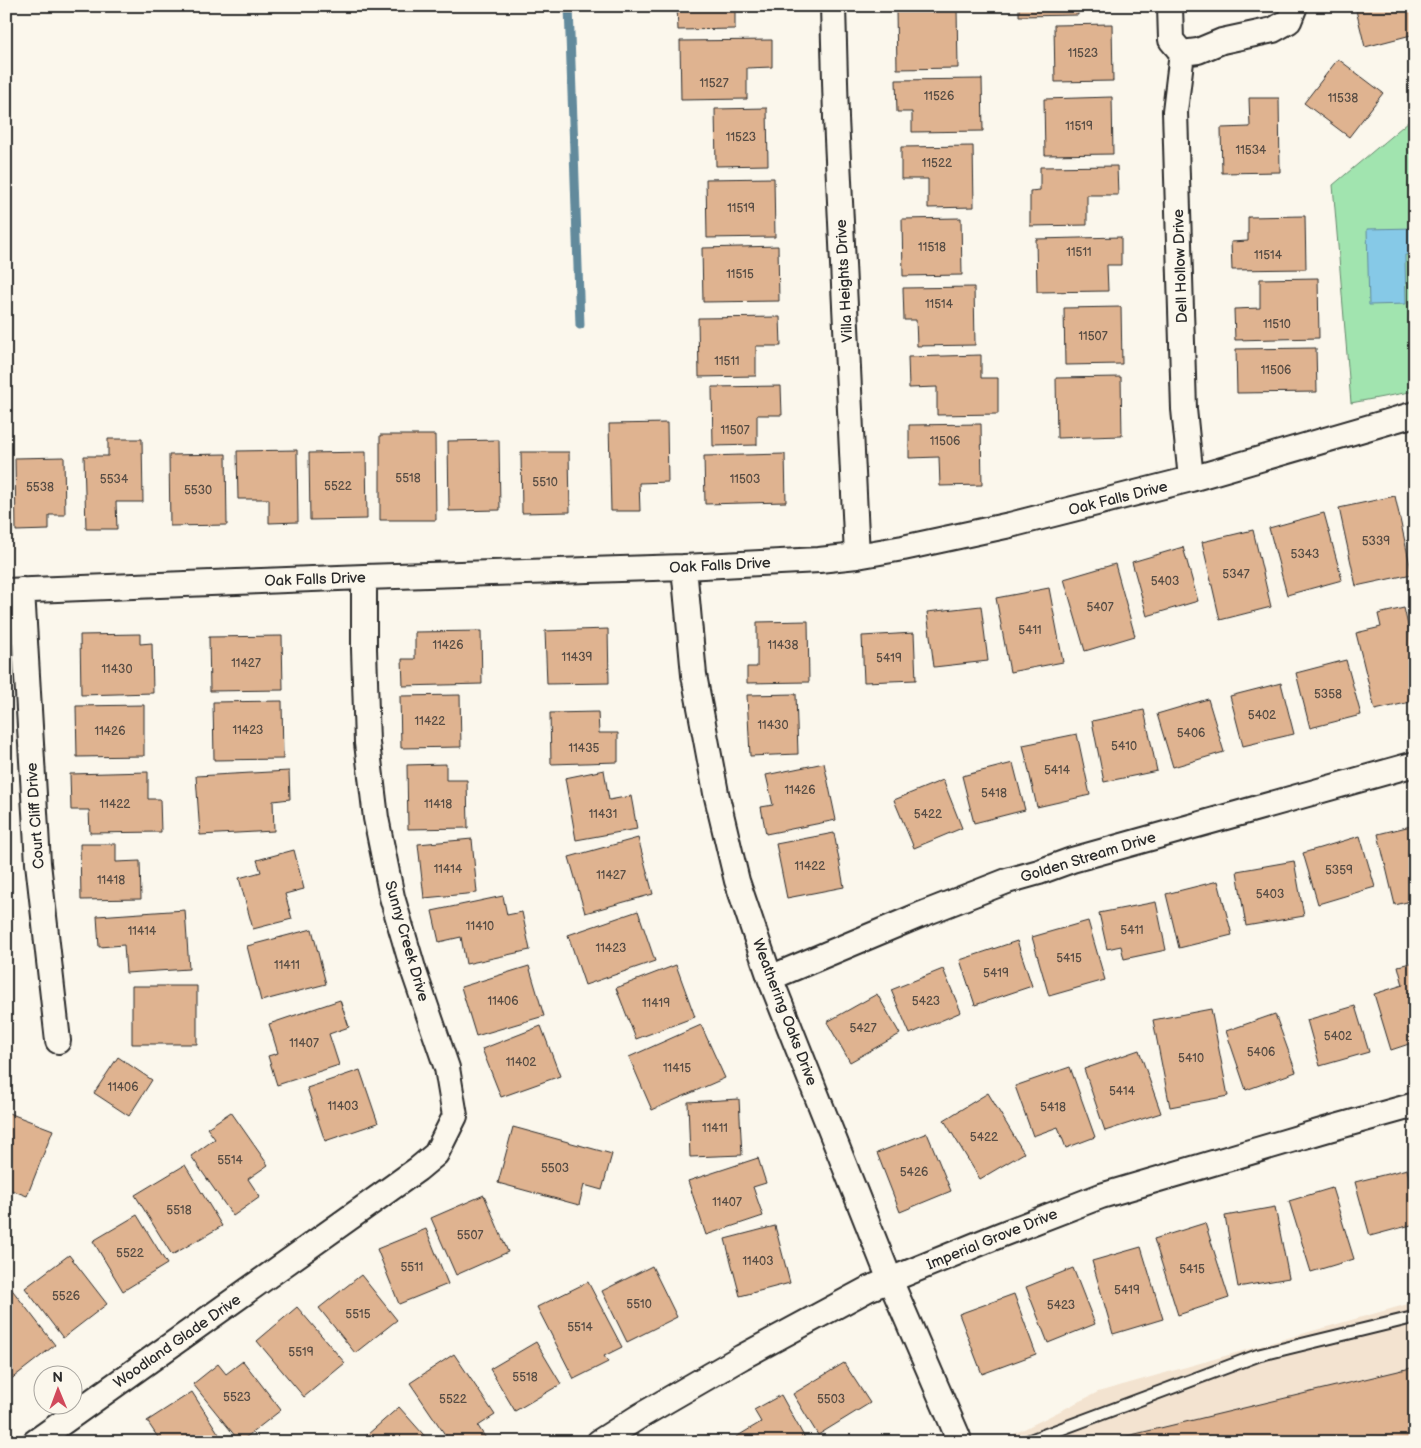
<svg xmlns="http://www.w3.org/2000/svg" width="1421" height="1448" font-family="'Balsamiq Sans',sans-serif">
	<rect width="100%" height="100%" fill="#fbf7ec"/>
	<filter id="ink" filterUnits="userSpaceOnUse"><feTurbulence type="fractalNoise" baseFrequency=".02" numOctaves="2"/><feDisplacementMap in="SourceGraphic" scale="10" xChannelSelector="R" yChannelSelector="G"/><feConvolveMatrix kernelMatrix="1 2 1 2 8 2 1 2 1" color-interpolation-filters="sRGB"/></filter>
	<g filter="url(#ink)">
		<path fill="#f3e3d0" d="M1415 1302V1442H998L1098 1392Z"/>
		<path fill="#a1e4af" stroke="#66886d" d="M1415 116V391L1351 403 1333 185Z"/>
		<path fill="#86c9e7" stroke="#628a9c" d="M1415 228V254L1405 255 1406 304 1369 305 1367 229Z"/>
		<g fill="none" stroke-linecap="round" stroke-linejoin="round">
			<path stroke="#628a9c" stroke-width="9" d="M569 6 580 325"/>
		</g>
		<path fill="#dfb390" stroke="#2b2b2b" d="M677 6H735V29L678 30Z
			M1019 6H1078V15L1019 16Z
			M1355 6H1415V34L1365 47Z
			M957 9 958 68 897 69 896 10Z
			M1112 24 1113 81 1055 82 1054 25Z
			M772 40V67L747 68V99L681 100 680 41Z
			M1338 59 1383 93 1349 137 1304 103Z
			M982 79 983 131 912 132V112H897L896 80Z
			M1112 97 1113 154 1045 155 1044 99Z
			M1249 98H1279L1280 172 1222 173 1221 128 1250 127Z
			M767 108 768 165 716 166 715 109Z
			M973 146 974 207 928 208V179H901V147Z
			M1117 166 1118 195H1087V225L1030 226V191L1040 190V167Z
			M774 178 775 237 707 238 706 179Z
			M1305 216 1306 269 1232 270 1231 242 1248 241V217Z
			M961 218 962 275 903 276 902 219Z
			M1121 237V265H1107L1108 291 1037 292 1036 239Z
			M778 246 779 301 703 302 702 248Z
			M1318 278 1319 338 1235 340 1234 309 1260 308V279Z
			M974 287 975 345 917 346 916 320H904L903 288Z
			M1121 307 1122 364 1065 365 1064 308Z
			M780 317 781 346H756V376L699 377 698 318Z
			M1316 348 1317 392 1237 393 1236 349Z
			M981 355V378H998V414L937 415V387L909 388 908 357Z
			M1121 377 1122 436 1057 438 1056 378Z
			M781 386 782 415H757V445L713 446 712 387Z
			M667 423 668 482 639 483 640 511H611L609 424Z
			M981 424 982 485 940 486 939 457 909 458V425Z
			M380 435H435L436 520H380Z
			M108 439H142L143 502H116L117 529H86L84 456H108Z
			M499 440 500 510 449 511 448 441Z
			M297 450 298 522 269 523V499H238L237 451Z
			M366 452 367 519 310 520 309 453Z
			M521 452H569L570 512 522 513Z
			M226 454 227 525 170 526 169 455Z
			M785 454 786 502 705 504 704 456Z
			M64 457 65 515H49V530L16 531 15 458Z
			M1415 484V505L1409 486Z
			M1395 496 1412 574 1356 586 1339 508Z
			M1324 513 1342 580 1287 595 1269 528Z
			M1253 530 1271 607 1220 620 1202 542Z
			M1183 547 1198 601 1147 616 1132 562Z
			M1115 564 1135 636 1085 651 1064 579Z
			M1049 588 1063 662 1010 672 996 598Z
			M981 606 988 661 934 667 927 612Z
			M1404 608 1415 656V701L1375 710 1356 633 1381 627 1378 614Z
			M808 621 809 682 747 683V667H757V622Z
			M608 629 609 683 547 684 545 631Z
			M481 631 482 684 403 686 402 659H415V632Z
			M914 633 916 680 864 682 862 636Z
			M140 634V644L152 643 153 693 81 695 80 635Z
			M282 636 283 690 210 691 209 637Z
			M1346 660 1361 715 1310 728 1296 673Z
			M1281 683 1294 734 1243 746 1230 696Z
			M796 694 798 754 750 756 747 695Z
			M460 695 461 747 401 748 400 696Z
			M1208 699 1224 752 1173 767 1157 714Z
			M282 701 283 759 214 760 213 702Z
			M144 705V756L77 757 76 706Z
			M1144 710 1157 771 1104 782 1092 721Z
			M598 712 599 733H618V762L551 764 550 713Z
			M1077 734 1090 795 1037 807 1023 745Z
			M824 763 836 820 766 834 761 807 773 805 766 775Z
			M1013 763 1025 810 974 823 962 776Z
			M446 764V780H467L468 828 408 829 407 765Z
			M604 770 609 800 631 796 637 829 576 840 565 778Z
			M289 771 290 799 273 801 274 831 200 835 196 776Z
			M148 772V799H160L161 832 90 833 89 810H71L70 774Z
			M943 780 962 828 914 848 894 800Z
			M1415 825V900L1395 905 1378 834Z
			M834 833 844 887 787 898 776 844Z
			M1360 836 1375 887 1318 904 1303 853Z
			M638 838 653 894 585 913 569 857Z
			M472 839 477 893 424 898 418 844Z
			M80 844H116V862L140 861 141 899 81 900Z
			M294 850 304 889 285 894 292 919 253 929 239 878 261 872 257 860Z
			M1294 861 1304 916 1246 926 1237 871Z
			M1218 881 1232 935 1179 948 1166 894Z
			M503 896 507 915 522 912 530 950 466 964 461 937 439 942 432 911Z
			M1156 902 1166 950 1124 959 1121 946 1107 949 1099 913Z
			M185 910 189 969 126 973 124 945 99 947 97 916Z
			M638 911 655 961 585 985 568 935Z
			M1088 921 1105 980 1049 996 1032 937Z
			M312 929 326 984 261 1001 247 946Z
			M1017 941 1032 986 975 1005 960 960Z
			M1415 962V1042L1391 1050 1374 994 1403 985 1398 966Z
			M676 965 695 1017 636 1039 616 988Z
			M529 966 544 1016 476 1036 461 987Z
			M943 969 961 1012 910 1034 891 990Z
			M132 986H197V1044H132Z
			M877 994 900 1034 850 1062 827 1022Z
			M340 1000 349 1027 329 1034 339 1065 277 1085 268 1056 278 1053 269 1024Z
			M1355 1006 1369 1052 1320 1066 1307 1020Z
			M1211 1009 1228 1096 1170 1107 1153 1020Z
			M1275 1014 1296 1072 1246 1090 1226 1031Z
			M701 1025 725 1078 652 1110 629 1057Z
			M541 1026 560 1076 501 1097 482 1049Z
			M1139 1050 1161 1113 1105 1131 1084 1069Z
			M118 1057 152 1080 129 1116 94 1093Z
			M1070 1067 1095 1137 1066 1148 1058 1127 1033 1136 1015 1086Z
			M360 1070 378 1123 325 1141 307 1088Z
			M988 1093 1024 1153 980 1179 944 1120Z
			M739 1099 742 1155 690 1157 688 1102Z
			M6 1112 53 1130 27 1196 6 1188Z
			M231 1112 268 1165 248 1179 260 1197 233 1216 191 1156 215 1139 207 1128Z
			M513 1127 612 1154 602 1190 584 1185 579 1205 498 1183Z
			M927 1133 951 1191 900 1212 877 1153Z
			M758 1158 766 1183 753 1187 763 1216 706 1235 688 1181Z
			M185 1165 222 1226 172 1255 135 1195Z
			M1407 1169 1415 1199V1224L1370 1236 1355 1182Z
			M1332 1188 1354 1259 1311 1272 1289 1201Z
			M484 1195 508 1252 456 1275 431 1218Z
			M1275 1207 1289 1278 1238 1287 1225 1216Z
			M137 1215 167 1264 123 1291 93 1241Z
			M1205 1223 1229 1298 1178 1315 1154 1239Z
			M775 1226 790 1283 740 1296 725 1239Z
			M426 1229 448 1284 399 1304 377 1249Z
			M1141 1247 1163 1319 1113 1334 1092 1261Z
			M69 1255 107 1304 63 1338 25 1288Z
			M652 1266 677 1317 627 1342 602 1291Z
			M1073 1268 1095 1324 1048 1343 1026 1287Z
			M361 1275 397 1320 355 1353 319 1308Z
			M6 1282 55 1345 10 1380 6 1375Z
			M588 1282 622 1347 604 1356 608 1362 574 1379 537 1307Z
			M1014 1294 1036 1354 982 1374 959 1314Z
			M297 1307 345 1363 304 1397 257 1341Z
			M536 1342 561 1384 515 1411 490 1369Z
			M454 1354 495 1415 478 1426 487 1440 484 1442H450L410 1383Z
			M243 1361 281 1410 240 1442 193 1384 218 1364 226 1374Z
			M844 1363 870 1403 818 1435 793 1394Z
			M1415 1367V1442H1102Z
			M192 1392 224 1442H161L147 1421Z
			M781 1395 807 1442H739L736 1437 761 1422 754 1410Z
			M399 1407 430 1442H359Z"/>
		<g fill="none" stroke-linecap="round" stroke-linejoin="round">
			<g stroke="#2b2b2b" stroke-width="15">
				<path id="lane" d="M1026 1442 1259 1355 1415 1317"/>
			</g>
			<g stroke="#2b2b2b" stroke-width="28">
				<path id="street" d="M833 6 836 118 857 556
					M1170 6 1171 40 1182 53 1175 111 1184 409 1191 479
					M1182 53 1198 51 1222 41 1273 30 1289 21 1295 6
					M684 567 694 675 716 793 737 881 770 978 890 1280 958 1437
					M22 590 38 863 58 1041
					M6 591 364 577 684 567 819 560 857 556 903 548 1010 525 1191 479 1415 414
					M770 978 920 915 1007 881 1039 872 1072 860 1415 764
					M35 1442 418 1169 436 1154 455 1116 447 1068 414 972 392 897 376 818 367 743 364 649V577
					M599 1442 640 1416 742 1357 868 1289 1000 1235 1101 1196 1325 1130 1415 1105"/>
			</g>
			<use href="#lane" stroke="#fbf7ec" stroke-width="11"/>
			<use href="#street" stroke="#fbf7ec" stroke-width="24"/>
		</g>
	</g>
	<g text-anchor="middle" stroke-width="4.5" stroke-linejoin="round" paint-order="stroke">
		<g font-size="12" fill="#584d44">
			<text x="1083" y="57">11523</text>
			<text x="714" y="87">11527</text>
			<text x="939" y="100">11526</text>
			<text x="1343" y="102">11538</text>
			<text x="1079" y="130">11519</text>
			<text x="741" y="141">11523</text>
			<text x="1251" y="154">11534</text>
			<text x="937" y="167">11522</text>
			<text x="741" y="212">11519</text>
			<text x="932" y="251">11518</text>
			<text x="1079" y="256">11511</text>
			<text x="1268" y="259">11514</text>
			<text x="740" y="278">11515</text>
			<text x="939" y="308">11514</text>
			<text x="1277" y="328">11510</text>
			<text x="1093" y="340">11507</text>
			<text x="727" y="365">11511</text>
			<text x="1276" y="374">11506</text>
			<text x="735" y="434">11507</text>
			<text x="945" y="445">11506</text>
			<text x="408" y="482">5518</text>
			<text x="114" y="483">5534</text>
			<text x="745" y="483">11503</text>
			<text x="545" y="486">5510</text>
			<text x="338" y="490">5522</text>
			<text x="40" y="491">5538</text>
			<text x="198" y="494">5530</text>
			<text x="1376" y="545">5339</text>
			<text x="1305" y="558">5343</text>
			<text x="1236" y="578">5347</text>
			<text x="1165" y="585">5403</text>
			<text x="1100" y="611">5407</text>
			<text x="1030" y="634">5411</text>
			<text x="448" y="649">11426</text>
			<text x="783" y="649">11438</text>
			<text x="577" y="661">11439</text>
			<text x="889" y="662">5419</text>
			<text x="246" y="667">11427</text>
			<text x="117" y="673">11430</text>
			<text x="1328" y="698">5358</text>
			<text x="1262" y="719">5402</text>
			<text x="430" y="725">11422</text>
			<text x="773" y="729">11430</text>
			<text x="248" y="734">11423</text>
			<text x="110" y="735">11426</text>
			<text x="1191" y="737">5406</text>
			<text x="1124" y="750">5410</text>
			<text x="584" y="752">11435</text>
			<text x="1057" y="774">5414</text>
			<text x="800" y="794">11426</text>
			<text x="994" y="797">5418</text>
			<text x="115" y="808">11422</text>
			<text x="438" y="808">11418</text>
			<text x="603" y="818">11431</text>
			<text x="928" y="818">5422</text>
			<text x="810" y="870">11422</text>
			<text x="448" y="873">11414</text>
			<text x="1339" y="874">5359</text>
			<text x="611" y="879">11427</text>
			<text x="111" y="884">11418</text>
			<text x="1270" y="898">5403</text>
			<text x="480" y="930">11410</text>
			<text x="1132" y="934">5411</text>
			<text x="142" y="935">11414</text>
			<text x="611" y="952">11423</text>
			<text x="1069" y="962">5415</text>
			<text x="287" y="969">11411</text>
			<text x="996" y="977">5419</text>
			<text x="503" y="1005">11406</text>
			<text x="926" y="1005">5423</text>
			<text x="656" y="1007">11419</text>
			<text x="863" y="1032">5427</text>
			<text x="1338" y="1040">5402</text>
			<text x="304" y="1047">11407</text>
			<text x="1261" y="1056">5406</text>
			<text x="1191" y="1062">5410</text>
			<text x="521" y="1066">11402</text>
			<text x="677" y="1072">11415</text>
			<text x="123" y="1091">11406</text>
			<text x="1122" y="1095">5414</text>
			<text x="343" y="1110">11403</text>
			<text x="1053" y="1111">5418</text>
			<text x="715" y="1132">11411</text>
			<text x="984" y="1141">5422</text>
			<text x="230" y="1164">5514</text>
			<text x="555" y="1172">5503</text>
			<text x="914" y="1176">5426</text>
			<text x="727" y="1206">11407</text>
			<text x="179" y="1214">5518</text>
			<text x="470" y="1239">5507</text>
			<text x="130" y="1257">5522</text>
			<text x="758" y="1265">11403</text>
			<text x="412" y="1271">5511</text>
			<text x="1192" y="1273">5415</text>
			<text x="1127" y="1294">5419</text>
			<text x="66" y="1300">5526</text>
			<text x="639" y="1308">5510</text>
			<text x="1061" y="1309">5423</text>
			<text x="358" y="1318">5515</text>
			<text x="580" y="1331">5514</text>
			<text x="301" y="1356">5519</text>
			<text x="525" y="1381">5518</text>
			<text x="237" y="1401">5523</text>
			<text x="453" y="1403">5522</text>
			<text x="831" y="1403">5503</text>
		</g>
		<g font-size="15" fill="#2b2b2b" stroke="#fbf7ec">
			<text transform="translate(1180 266) rotate(-92)" y="5">Dell Hollow Drive</text>
			<text transform="translate(844 281) rotate(-93)" y="5">Villa Heights Drive</text>
			<text transform="translate(1118 498) rotate(-14)" y="5">Oak Falls Drive</text>
			<text transform="translate(720 565) rotate(-3)" y="5">Oak Falls Drive</text>
			<text transform="translate(315 579) rotate(-2)" y="5">Oak Falls Drive</text>
			<text transform="translate(35 816) rotate(-94)" y="5">Court Cliff Drive</text>
			<text transform="translate(1088 857) rotate(-17)" y="5">Golden Stream Drive</text>
			<text transform="translate(407 941) rotate(74)" y="5">Sunny Creek Drive</text>
			<text transform="translate(785 1012) rotate(69)" y="5">Weathering Oaks Drive</text>
			<text transform="translate(992 1239) rotate(-22)" y="5">Imperial Grove Drive</text>
			<text transform="translate(177 1341) rotate(-35)" y="5">Woodland Glade Drive</text>
		</g>
	</g>
	<rect width="1421" height="1448" fill="none" stroke="#fbf7ec" stroke-width="25"/>
	<rect x="12" y="12" width="1396" height="1423" fill="none" stroke="#2b2b2b" stroke-width="2" filter="url(#ink)"/>
	<g transform="translate(58 1390) rotate(359)"><circle r="24" fill="#fbf7ec" stroke="#a8a59f"/>
	<path d="M0-4L9 19L0 12L-9 19Z" fill="#d1495b"/>
	<text y="-8" font-size="14" font-weight="bold" text-anchor="middle" fill="#2b2b2b">N</text>
	</g>
</svg>
